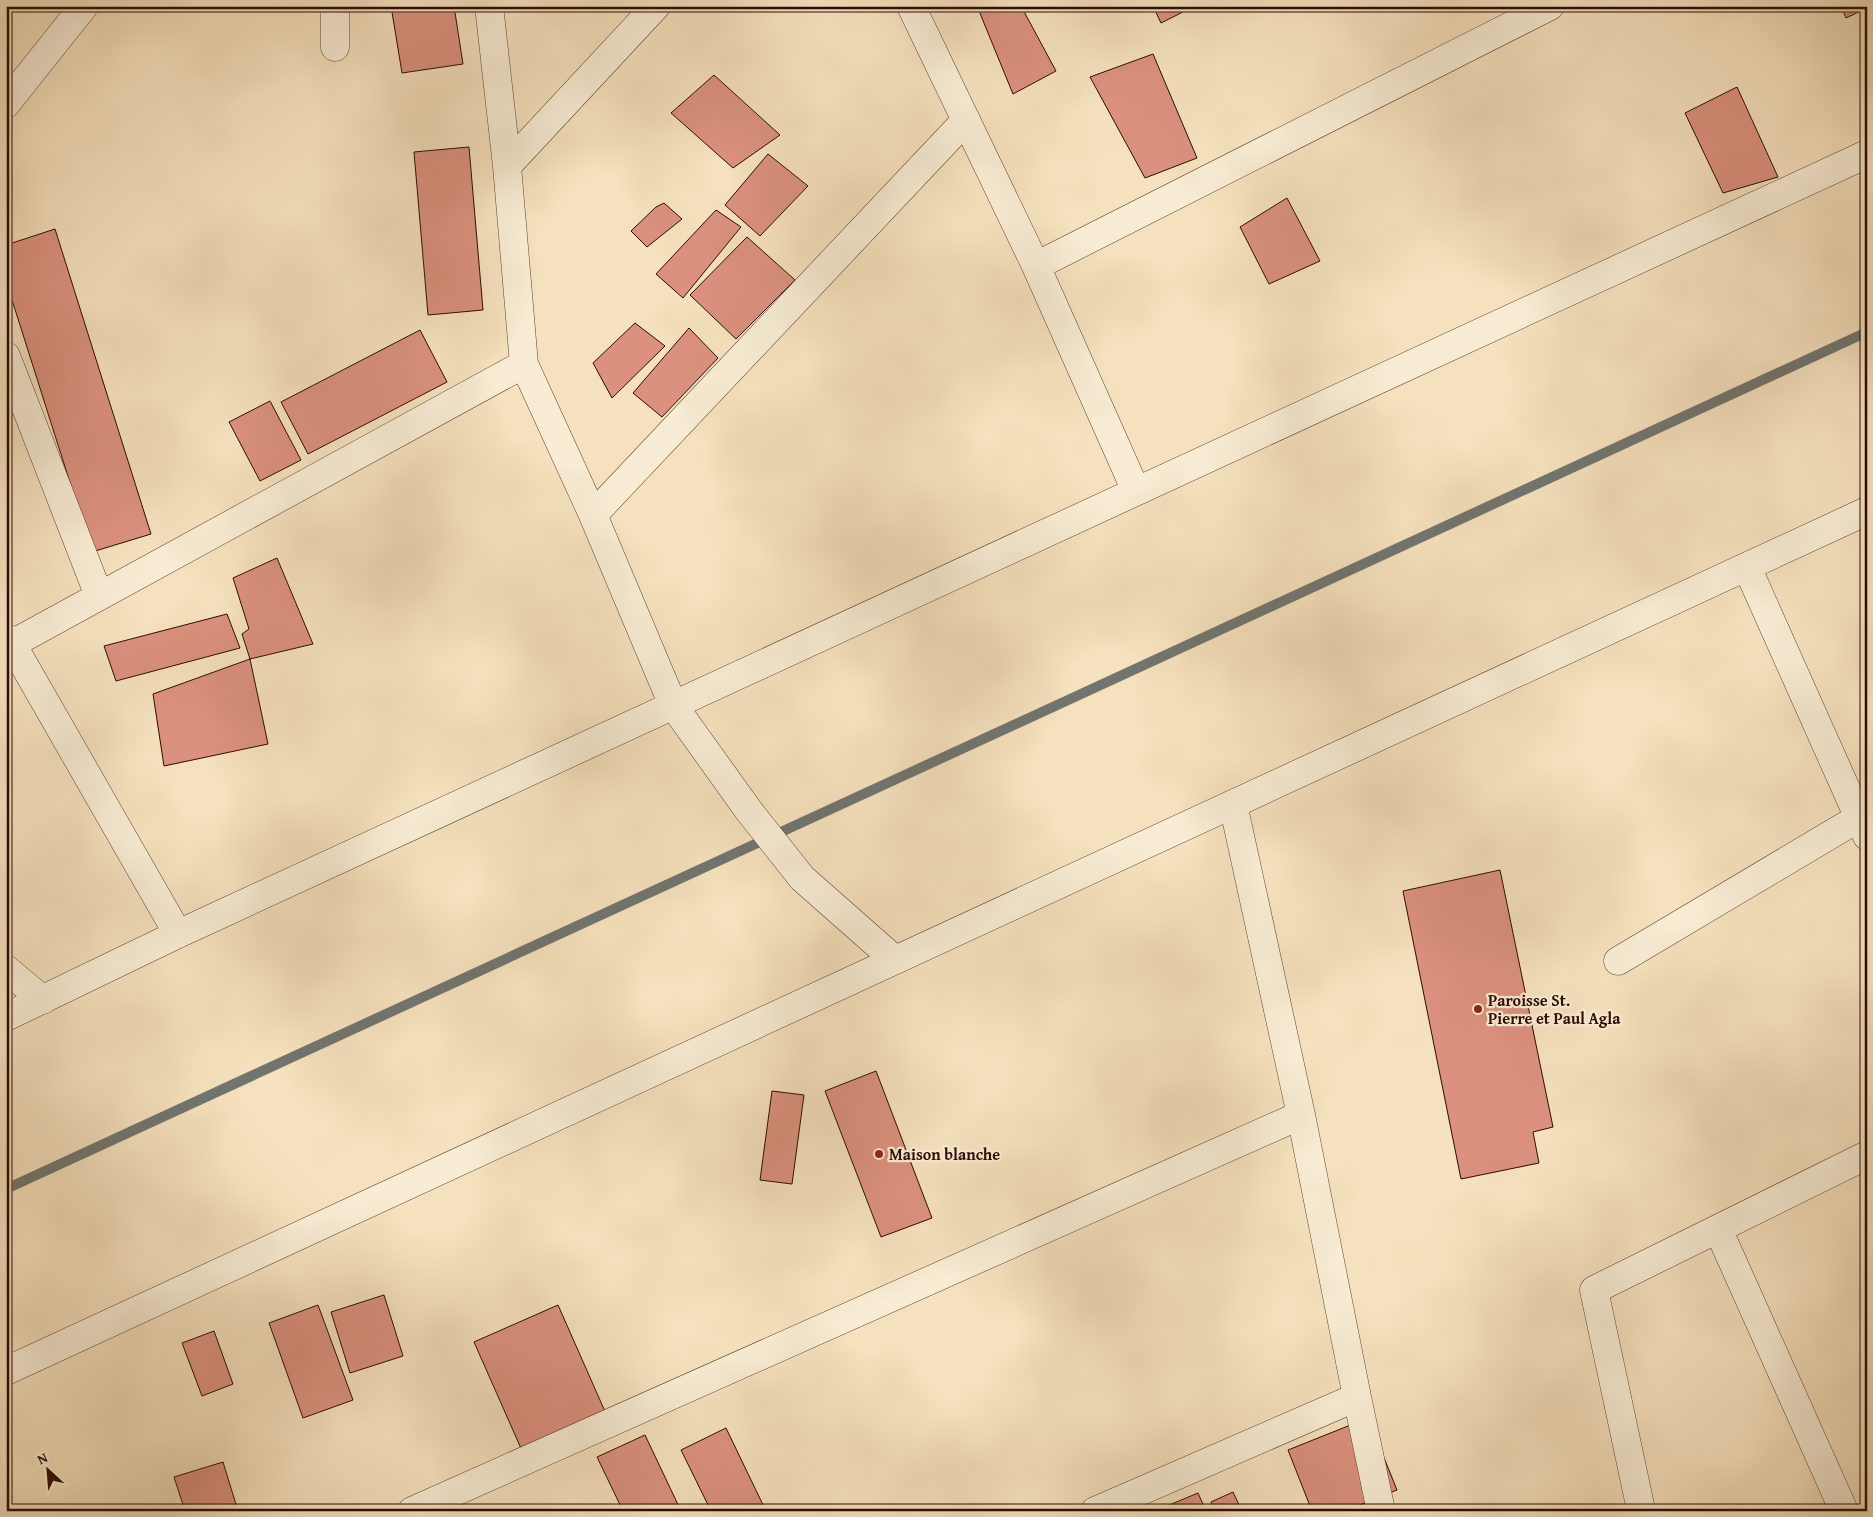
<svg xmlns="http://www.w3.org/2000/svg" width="1873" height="1517" font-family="'Gentium Book Plus',serif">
	<rect width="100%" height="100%" fill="#f5e1bd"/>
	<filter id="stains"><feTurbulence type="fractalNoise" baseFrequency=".004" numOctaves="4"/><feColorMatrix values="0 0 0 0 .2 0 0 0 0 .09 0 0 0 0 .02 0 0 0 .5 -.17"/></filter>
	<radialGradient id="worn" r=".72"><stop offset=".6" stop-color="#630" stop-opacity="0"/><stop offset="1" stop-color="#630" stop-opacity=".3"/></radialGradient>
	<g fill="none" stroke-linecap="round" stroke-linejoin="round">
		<path stroke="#717570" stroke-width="10" d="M6 1189 1867 332"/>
	</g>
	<path fill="#db917e" stroke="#2c0b02" d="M391 6H454L463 64 402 73Z
		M977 6H1021L1056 71 1013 94Z
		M1153 6H1180L1183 12 1161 23Z
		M1841 6H1867V8L1846 18Z
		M1153 54 1197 158 1145 178 1090 77Z
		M714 75 780 135 733 168 671 113Z
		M1737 87 1778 177 1723 193 1685 113Z
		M469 147 483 310 428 315 414 152Z
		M768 154 808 186 760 236 725 205Z
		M1287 198 1320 261 1269 284 1240 227Z
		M664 203 682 219 647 247 631 231 656 207Z
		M716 210 741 227 683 298 656 274Z
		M55 229 151 534 92 552 6 281V245Z
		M747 237 795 280 736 339 690 295Z
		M635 323 665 346 612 398 593 363Z
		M689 328 718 358 662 417 633 393Z
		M420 330 447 382 308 454 281 402Z
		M270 401 301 460 260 481 229 422Z
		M277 558 313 644 250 659 242 634 249 629 233 578Z
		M227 614 240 648 116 681 104 646Z
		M250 659 268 744 164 766 153 694Z
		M1500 870 1553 1127 1533 1132 1539 1163 1461 1179 1403 891Z
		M876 1071 932 1218 881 1237 825 1091Z
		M772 1091 804 1095 792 1184 760 1180Z
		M384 1295 403 1356 350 1373 331 1312Z
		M318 1305 353 1400 303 1418 269 1323Z
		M558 1305 607 1416 523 1453 474 1342Z
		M214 1331 233 1384 202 1396 182 1343Z
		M1368 1418 1397 1490 1345 1511H1312L1288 1450Z
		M726 1428 765 1509 761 1511H711L681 1450Z
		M645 1435 681 1511H623L597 1457Z
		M223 1462 238 1511H185L174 1477Z
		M1233 1492 1242 1511H1215L1211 1502Z
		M1198 1493 1206 1511H1163L1162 1508Z"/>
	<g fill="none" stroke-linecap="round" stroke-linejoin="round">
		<g stroke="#5e4031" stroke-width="29">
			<path id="minor" d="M489 6 507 166 524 364 593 515 673 705 749 811 802 878 895 960
				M911 6 1036 266 1136 491
				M335 47V6
				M6 104 84 6
				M507 166 656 6
				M1036 266 1550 6
				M6 356 99 596
				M593 515 966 120
				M1747 567 1867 836
				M6 638 12 644 178 934
				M12 644 524 364
				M1233 804 1301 1115 1357 1397 1381 1511
				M1618 961 1867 813
				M6 969 43 1000
				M6 1017 178 934 1867 154
				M1718 1229 1844 1511
				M6 1371 1867 511
				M1641 1510 1594 1290 1867 1155
				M412 1511 1301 1115
				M1095 1511 1357 1397"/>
		</g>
		<use href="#minor" stroke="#f8ecd4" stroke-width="28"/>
	</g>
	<g fill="#8f2418" stroke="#f8ecd4" stroke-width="2">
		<circle cx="1478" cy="1009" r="5"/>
		<circle cx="879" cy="1154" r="5"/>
	</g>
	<g text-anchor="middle" stroke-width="4.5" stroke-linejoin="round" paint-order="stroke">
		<g font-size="16" font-weight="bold" fill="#2c0b02" stroke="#f8ecd4" text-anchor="start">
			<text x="1488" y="1006">Paroisse St.<tspan x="1488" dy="18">Pierre et Paul Agla</tspan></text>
			<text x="889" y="1160">Maison blanche</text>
		</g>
	</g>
	<rect width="1873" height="1517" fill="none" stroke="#f5e1bd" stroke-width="25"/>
	<rect x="8" y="8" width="1858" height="1502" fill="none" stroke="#2c0b02" stroke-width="2.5"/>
	<rect x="12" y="12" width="1848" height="1492" fill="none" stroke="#2c0b02"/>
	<g transform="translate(48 1470) rotate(334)" stroke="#f8ecd4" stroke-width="4" paint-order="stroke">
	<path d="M0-4L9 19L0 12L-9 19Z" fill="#2c0b02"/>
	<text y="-8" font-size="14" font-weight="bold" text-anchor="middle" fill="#2c0b02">N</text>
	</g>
	<rect width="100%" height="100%" filter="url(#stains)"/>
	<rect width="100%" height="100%" fill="url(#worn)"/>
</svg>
